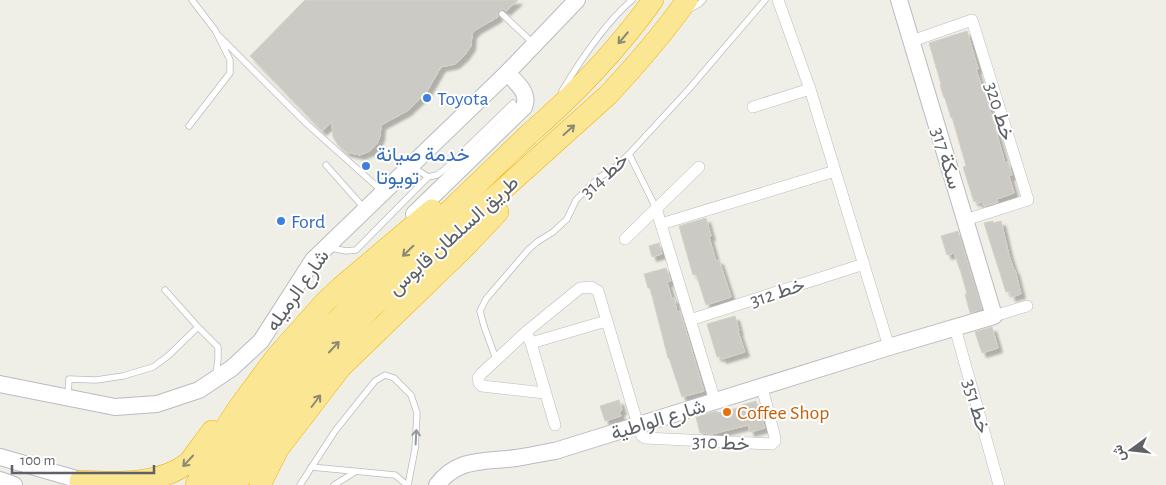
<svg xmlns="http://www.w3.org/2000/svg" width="1166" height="485" font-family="'Alegreya Sans',Vazirmatn,sans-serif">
	<defs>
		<filter id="shadow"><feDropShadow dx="4.5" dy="4.5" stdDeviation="1" flood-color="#0004"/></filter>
	</defs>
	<rect width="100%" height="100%" fill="#f0efe7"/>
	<path fill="#cccac4" stroke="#d5d1c5" filter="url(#shadow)" d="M305 0H518L506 11 503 9 499 10 497 13 498 17 477 29 472 34 471 46 464 56 455 64 441 67 426 93 407 111 381 125 380 136 377 144 370 151 360 155 346 152 338 145 333 137 332 122 322 131 250 56Z
		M967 31 978 69H976L984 94 985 93 1005 163 1008 162 1012 175 1009 176 1014 193 997 199 998 202 984 206 982 202 978 203 977 200 974 202 963 167 966 166 952 117 951 118 945 98H944L940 85 941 84 929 43Z
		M706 218 711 236 709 237 716 261 719 260 731 297 706 305 696 274 693 275 679 226Z
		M993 221V223L1001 221 1009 255 1014 270H1015L1021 294 1011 297 1010 291 1006 292 984 223Z
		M958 231 982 309 970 313 965 294H967L960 269V270L954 253 947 255 941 236Z
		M659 243 662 254 652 257 649 246Z
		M666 268 671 281 667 282 672 299 674 298 677 312 680 311 704 391 682 397 669 358H668L650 288H648L644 274Z
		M735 316 739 331H738L745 352 722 359 720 356 717 357 707 324Z
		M992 327 998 348 982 353 975 332Z
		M619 400 622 410 619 412 621 416 605 421 600 406Z
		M756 401 765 428 750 432 748 425 712 434 700 433 696 417 717 411V413L742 407V405Z"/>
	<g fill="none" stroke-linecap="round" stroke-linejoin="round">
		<g stroke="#b9bcc0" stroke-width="7">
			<path id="lane" d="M690 9 699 4 703 0
				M502 14 533 43
				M219 36 308 125 382 191
				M562 91C580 61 605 23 632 0
				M189 126 230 73V60L215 30 192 0
				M629 154 656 208
				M326 165 364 208
				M428 177 437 175 445 169 513 103
				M331 248 346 251 356 250 428 177 413 167
				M165 290 198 327 218 347V360L216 374
				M496 359 484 326 480 311 486 299 528 250 537 242 553 232 567 219 576 200 589 187 600 177 613 169 629 154 689 89 765 0
				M68 395 69 379 96 380 123 376 153 367 168 356 198 327
				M311 467 395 475 407 485
				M300 485 335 431 375 381 385 375 394 378 411 395 417 413 415 449 408 485
				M334 485 355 472"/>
		</g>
		<g stroke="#b9bcc0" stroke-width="12">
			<path id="street" d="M778 0 810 89 889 347
				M912 41 972 20 1028 200 965 220
				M753 107 810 89
				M656 208 715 401
				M661 224 835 171
				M625 239 699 167
				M994 316 1027 306
				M690 320 864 264
				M955 328 999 485
				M526 332 531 343 555 425
				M531 343 606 321
				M545 393 482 386 479 383 478 378 481 374 526 332 580 288 591 287 598 291 638 425 642 436 645 438 772 444 775 441V438L762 387"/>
		</g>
		<g stroke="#b8bbc0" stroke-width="18">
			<path id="secondary" d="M414 214 524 107C530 93 516 82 507 73
				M0 384 115 407 157 404 199 390 232 368 261 341 313 260 507 73 577 0
				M0 457 90 483
				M0 480 14 485
				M437 485C458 457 486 462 516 458 529 456 542 453 555 451L889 347 994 316 899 0"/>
		</g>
		<g stroke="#f2b505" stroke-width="22">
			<path id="highway" d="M80 481C117 483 161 485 189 462 197 452 204 441 212 431
				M196 485 220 436 239 407 276 357 325 302 341 287 432 210
				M218 485 245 433 290 372 311 347 354 303 528 135C574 95 618 49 653 0
				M236 485 262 441 315 367 370 309 608 95C636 65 663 34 687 0
				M260 485 278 449 341 367 467 245 498 212"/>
		</g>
		<use href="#lane" stroke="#fff" stroke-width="5.5"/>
		<use href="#street" stroke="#fff" stroke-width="11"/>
		<use href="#secondary" stroke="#fff" stroke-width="16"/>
		<use href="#highway" stroke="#fbe694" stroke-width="21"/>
	</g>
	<defs><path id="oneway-shaft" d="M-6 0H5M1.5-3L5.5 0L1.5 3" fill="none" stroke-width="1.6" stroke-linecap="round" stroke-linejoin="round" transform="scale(1.25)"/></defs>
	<g stroke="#8d8a74">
		<use href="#oneway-shaft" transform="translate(623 38) rotate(130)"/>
		<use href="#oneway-shaft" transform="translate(569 130) rotate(-42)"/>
		<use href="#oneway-shaft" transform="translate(408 251) rotate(136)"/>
		<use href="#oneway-shaft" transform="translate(334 347) rotate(-47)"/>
		<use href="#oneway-shaft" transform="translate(316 401) rotate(-53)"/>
		<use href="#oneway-shaft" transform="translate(188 461) rotate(133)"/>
	</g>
	<use stroke="#96999c" href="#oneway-shaft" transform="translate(416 437) rotate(-87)"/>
	<g fill="#3f7fe0" stroke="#fff" stroke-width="2">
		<circle cx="427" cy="98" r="5"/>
		<circle cx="366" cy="166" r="5"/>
		<circle cx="281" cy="221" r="5"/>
	</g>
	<circle fill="#e8710a" stroke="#fff" stroke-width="2" cx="727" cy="412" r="5"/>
	<g text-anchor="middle" stroke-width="4" stroke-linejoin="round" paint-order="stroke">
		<g font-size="20" fill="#366cbe" stroke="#fff" text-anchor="start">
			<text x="437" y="105">Toyota</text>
			<text x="376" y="161">خدمة صيانة<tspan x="376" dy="23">تويوتا</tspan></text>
			<text x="291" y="228">Ford</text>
		</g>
		<g font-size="20" fill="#5e6267" stroke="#fff">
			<text transform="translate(1000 111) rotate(73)" y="7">خط 320</text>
			<text transform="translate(947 158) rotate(73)" y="7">سكة 317</text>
			<text transform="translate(604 175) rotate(-42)" y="7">خط 314</text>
			<text transform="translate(453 235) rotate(-42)" y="7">طريق السلطان قابوس</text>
			<text transform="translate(297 290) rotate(-55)" y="7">شارع الرميله</text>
			<text transform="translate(777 292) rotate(-18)" y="7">خط 312</text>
			<text transform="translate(977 406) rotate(74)" y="7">خط 351</text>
			<text transform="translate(658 419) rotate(-17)" y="7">شارع الواطية</text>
			<text transform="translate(721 442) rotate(3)" y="7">خط 310</text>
		</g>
		<g font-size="20" fill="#c56008" stroke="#fff" text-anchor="start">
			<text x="737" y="419">Coffee Shop</text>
		</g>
	</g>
	<g transform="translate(1131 450) rotate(255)" stroke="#ffffff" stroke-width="4" paint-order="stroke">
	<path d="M0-4L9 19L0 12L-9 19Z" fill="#5e6267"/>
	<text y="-8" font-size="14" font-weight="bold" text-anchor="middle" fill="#5e6267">ش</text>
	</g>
	<path d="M12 465v8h142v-8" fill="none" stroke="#5e6267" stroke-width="2.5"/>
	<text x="20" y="465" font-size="15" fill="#5e6267" stroke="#ffffff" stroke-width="4" paint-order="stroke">100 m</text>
</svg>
